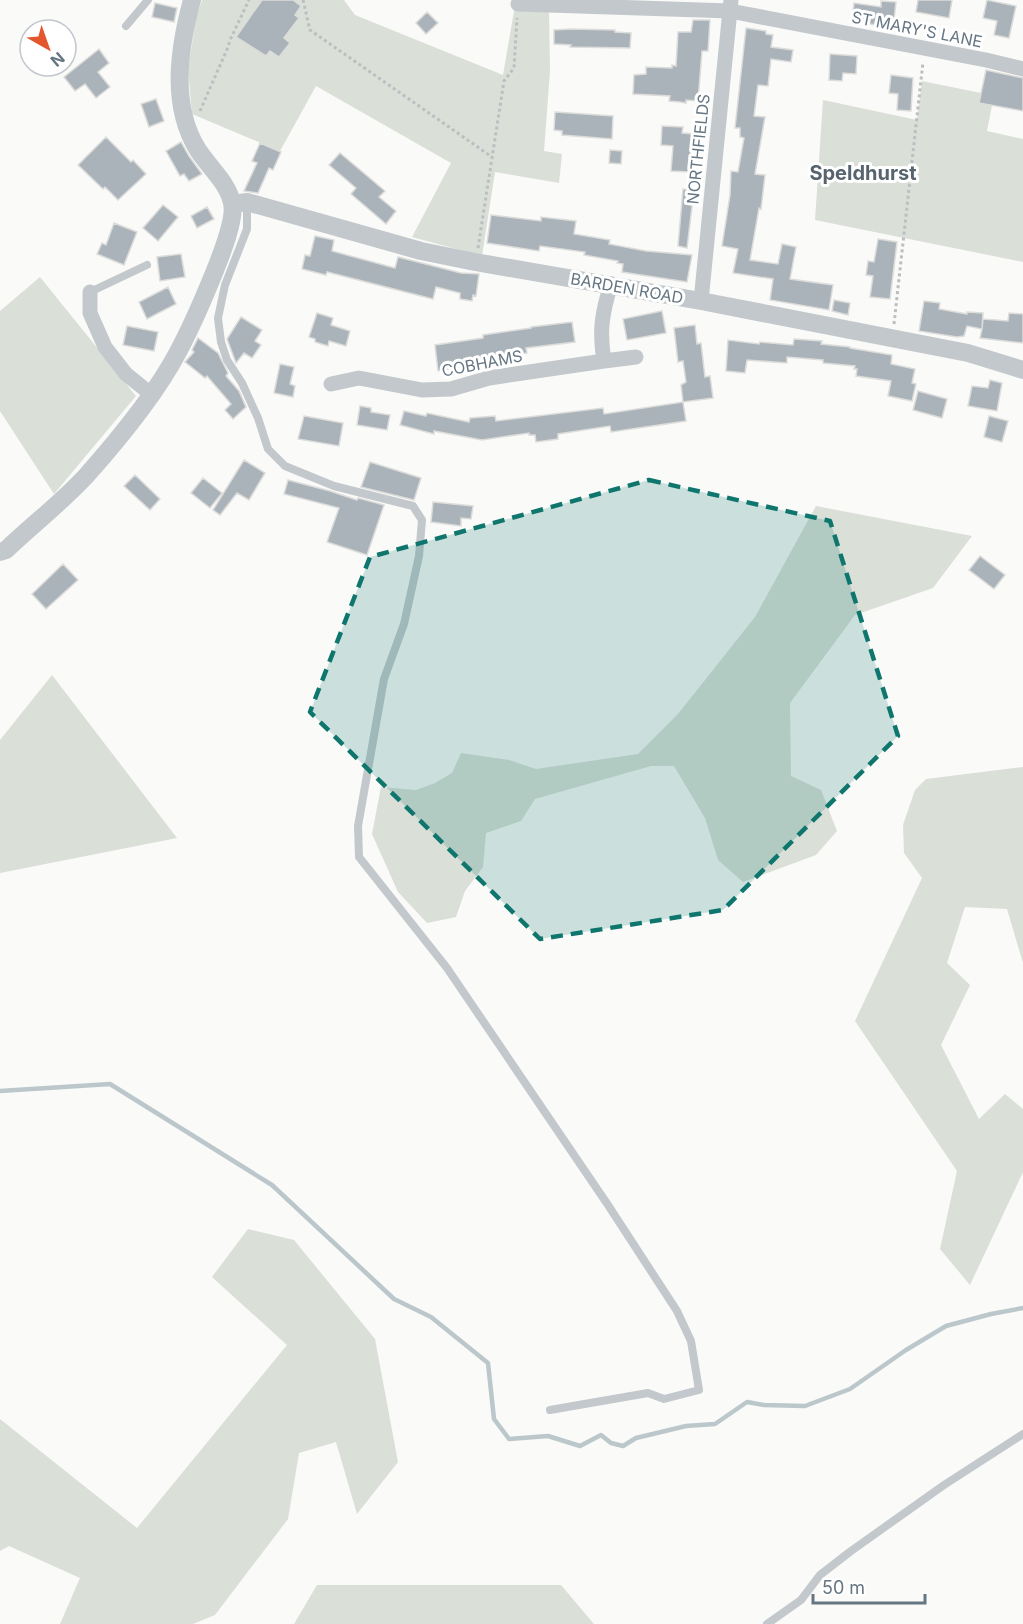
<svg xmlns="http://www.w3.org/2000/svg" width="1023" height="1624" font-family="Inter,sans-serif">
	<rect width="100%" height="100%" fill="#fafaf8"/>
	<path fill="#dadfd7" d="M202 0H344L355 15 503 75 514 11H549L550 71 544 151 562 154 559 183 495 172 482 256 412 237 451 163 316 86 280 151 192 114 188 70 196 18Z
		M922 81 981 93 979 103 992 105 987 131 1023 139V262L815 220 823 100 917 120Z
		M40 277 136 396 54 494 0 411V311Z
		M816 506 972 536 933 588 855 615 790 703 791 776 821 790 837 831 816 855 743 882 718 860 705 818 674 766H651L535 799 521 821 486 833 483 867 465 891 456 917 427 923 398 892 372 834 381 787 416 790 435 783 452 773 461 753 509 760 536 769 638 754 678 714 755 617Z
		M52 675 177 838 0 873V740Z
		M1023 767V963L1007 909 965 907 947 963 970 985 941 1045 979 1119 1005 1094 1023 1109V1172L970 1285 940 1249 957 1171 855 1021 922 878 904 853 903 825 915 790 926 779Z
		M248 1229 294 1240 375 1339 398 1462 357 1514 336 1442 299 1453 288 1519 215 1615 193 1624H60L80 1578 9 1546 0 1551V1419L137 1528 287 1345 212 1277Z
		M317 1585H561L594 1624H294Z"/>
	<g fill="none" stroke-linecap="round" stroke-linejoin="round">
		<path stroke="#bbc7cb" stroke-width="4.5" d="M0 1091 110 1084 272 1185 394 1299 431 1317 488 1363 494 1419 509 1439 548 1436 580 1446 601 1435 611 1443 623 1446 636 1438 686 1426 715 1424 747 1402 764 1405 805 1406 850 1389 906 1350 946 1326 991 1314 1023 1308"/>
	</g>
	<path fill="#aab3b9" stroke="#dcdcda" stroke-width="1.5" d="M262 0H293L301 6 295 15 299 18 284 38 290 43 279 57 270 51 266 56 236 37Z
		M918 0H952L949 18 916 12Z
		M987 0 1016 6 1009 38 994 35 997 21 983 18Z
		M881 1 896 2 893 29 876 28 877 25 852 22 854 3 881 7Z
		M155 3 177 8 174 22 152 17Z
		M427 12 438 23 426 34 416 23Z
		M693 20H710L708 51H702L698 101 686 100V103L680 102 669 101 670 96 633 94 634 75 646 74V67L672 68V65L676 66 678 32H691Z
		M746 28 766 31V34L773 35 771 47 793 50 791 62 771 59 768 86 758 85 754 116 765 117 755 174 765 175 761 209 759 208 750 260 778 264 782 244 796 247 790 279 833 285 829 310 770 300 773 279 733 273 738 249 722 246 730 195 731 171 738 172 744 138 740 137V128H735Z
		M571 29 615 30V32L631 33 630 48 570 47 571 45 554 44V30Z
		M99 49 109 63 98 72 110 87 96 98 85 84 75 91 64 77Z
		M830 54 857 56 856 74 843 73 842 81 829 80Z
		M986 70 1023 78V111L979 103Z
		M891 75 913 78 911 111 897 110 898 94 889 93Z
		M156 99 164 121 149 127 141 104Z
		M555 112 613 116 612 139 562 135V131L554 130Z
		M662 126 683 127 682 133 693 134 690 172 671 171 673 146 661 145Z
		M106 137 131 162 133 160 146 174 118 200 105 187 103 189 78 165Z
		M181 142 189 156 202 174 189 181 184 174 180 176 166 151Z
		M260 143 281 152 273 170 269 168 258 193 244 191 257 163 252 161Z
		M610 150 622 151 621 164 609 163Z
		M340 153 385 191 379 197 396 211 386 224 351 194 356 188 329 165Z
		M683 189 694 190 687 248 678 246Z
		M163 205 178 217 158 241 143 228Z
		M207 207 214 219 197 228 191 216Z
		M491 215 541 221V217L576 221 574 234 610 240 609 244 646 251 692 255 687 282 622 272 623 264 617 263 618 261 584 255 585 252 540 246 539 251 487 243Z
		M114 223 137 232 124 265 97 254 102 243 106 245Z
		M315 236 334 240 332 251 395 268 398 257 461 273 479 274 476 296 473 295 472 301 460 299V293L436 287 433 299 327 272 326 275 302 269 305 255 310 256Z
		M878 239 897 242 890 299 870 297 873 276 866 275 868 261 874 262Z
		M181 254 185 277 160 281 157 257Z
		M168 287 176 304 147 319 139 302Z
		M834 300 850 303 848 315 832 311Z
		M924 301 940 303 939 309 967 314V312L983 313 982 329 983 319 1008 321 1009 313 1023 314V343L980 338 982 329 967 326 964 336 957 337 919 331Z
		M662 311 666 333 627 340 623 319Z
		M317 313 333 318 331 325 350 331 346 346 329 341 328 346 315 342V339L309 337Z
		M241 317 262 330 255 341 261 345 252 358 244 353 236 363 227 339Z
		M572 322 575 342 526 348 527 353 449 365 450 369 438 371 435 345 483 338V335L531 328V327Z
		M695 325 697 344 701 343 705 377 710 376 713 398 683 402 681 385 686 382 683 361 678 362 674 328Z
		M127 326 158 332 154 351 123 345Z
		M198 338 218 353 228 373 226 376 239 391 246 407 233 419 225 410 231 404 207 376 205 378 185 362 194 352 192 350Z
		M794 339 822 341 821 344 850 347V348L892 355 891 364 915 369 912 383 916 384 912 401 888 396 891 381 856 376 857 369H854L855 366 823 363V360L787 357V363L747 360 745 373 726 371 728 340 759 344 760 342 793 345Z
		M280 364 294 367 290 384 295 386 293 397 274 393Z
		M990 380 1002 383 997 411 968 406 972 386 988 388Z
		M918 391 947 399 942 418 913 410Z
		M683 402 686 421 611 432 610 426 558 434V439L536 442 535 435H529V433L482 440 434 431V434L400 425 404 411 426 416 427 413 469 422 470 418 495 416 496 421 603 408 604 414Z
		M360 406 371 408V412L390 415 387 430 357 425Z
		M304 416 343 423 339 446 298 439Z
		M989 416 1008 421 1002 442 984 437Z
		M244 460 265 473 249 500 237 493 220 515 213 510Z
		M370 462 421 478 414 500 361 487Z
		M135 475 160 499 150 510 124 486Z
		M203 478 222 493 210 508 191 493Z
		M288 480 330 491 357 500 358 498 384 505 367 555 327 542 339 508 284 494Z
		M433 502 473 506 471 519 461 518V526L431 522Z
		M980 556 1005 575 994 589 969 570Z
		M63 564 78 580 46 609 32 594Z"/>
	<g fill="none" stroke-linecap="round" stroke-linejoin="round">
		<path stroke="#bbbfc2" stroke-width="3" stroke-dasharray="3 3" stroke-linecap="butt" d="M303 0 310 30 492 157
			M200 111 228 47 230 40 249 0
			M478 248 504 81 514 68 517 18
			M894 324 923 62"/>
		<path stroke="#c3c8cc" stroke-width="8" d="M126 26 148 0
			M247 202V229L225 285 218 318 221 342 227 360 242 383 258 418 268 449 285 466 334 486 413 506 422 520 419 556 404 624 384 679 358 826 359 857 447 968 608 1205 677 1311 691 1341 699 1390 664 1399 648 1393 550 1410
			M90 292 147 265
			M767 1624 801 1600 820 1575 851 1551 944 1485 1023 1434"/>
		<path stroke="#c3c8cc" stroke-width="15" d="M518 4 730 11 986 60 1023 69
			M90 292V313L105 347 126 374 152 395
			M701 301 731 0
			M604 361 636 357
			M331 384 359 378 422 390 451 389 489 378 604 361C599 331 602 313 611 284"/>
		<path stroke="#c3c8cc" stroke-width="18" d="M233 204 247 202 421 251 475 262 701 301 968 353 1023 370
			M0 552 6 550C32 525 62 502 86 476 118 440 156 394 178 352 192 326 203 300 214 273 220 258 236 219 232 203 228 183 209 167 198 150 170 105 179 48 192 0"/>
	</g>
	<path fill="#0f766e" fill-opacity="0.2" stroke="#0f766e" stroke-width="4.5" stroke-dasharray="12 8" stroke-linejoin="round" d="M649 480 830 521 898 736 723 910 540 939 310 712 370 557Z"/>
	<g text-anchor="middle" stroke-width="6" stroke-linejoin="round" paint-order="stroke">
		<g font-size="16" fill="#657683" stroke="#fff">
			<text transform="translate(917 29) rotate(11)" y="6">ST MARY'S LANE</text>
			<text transform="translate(698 149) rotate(-84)" y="6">NORTHFIELDS</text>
			<text transform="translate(627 288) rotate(10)" y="6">BARDEN ROAD</text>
			<text transform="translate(482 363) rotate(-11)" y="6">COBHAMS</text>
		</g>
		<g font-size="20" font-weight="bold" fill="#57646e" stroke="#fff">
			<text x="863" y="180">Speldhurst</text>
		</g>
	</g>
	<g transform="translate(48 48) rotate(140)"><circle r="28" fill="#ffffff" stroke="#c1c8cd" stroke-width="1.5"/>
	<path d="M0-4.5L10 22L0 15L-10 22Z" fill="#e4572e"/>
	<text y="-9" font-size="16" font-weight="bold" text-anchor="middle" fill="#657683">N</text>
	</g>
	<path d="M813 1594v9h112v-9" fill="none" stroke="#657683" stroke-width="3"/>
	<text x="822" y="1594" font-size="18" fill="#657683" stroke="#ffffff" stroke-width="4.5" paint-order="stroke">50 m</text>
</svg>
